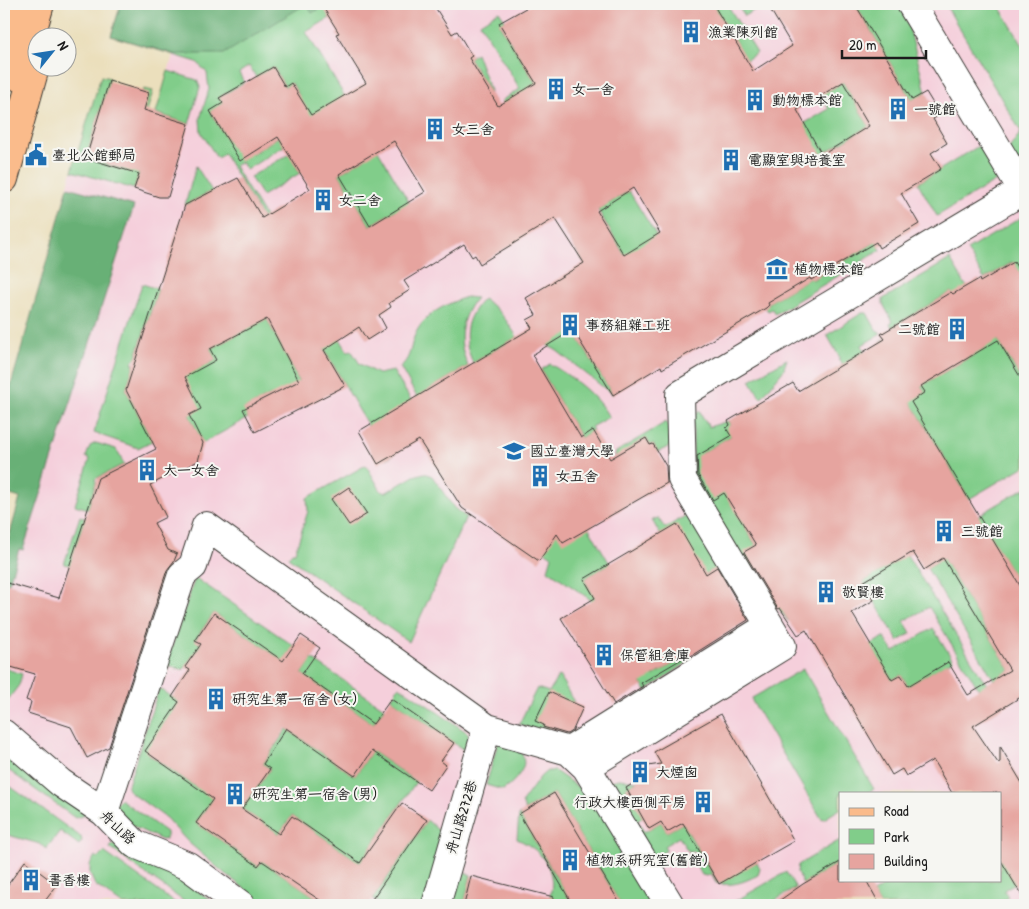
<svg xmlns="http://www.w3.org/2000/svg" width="1029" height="909" font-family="'Patrick Hand','LXGW WenKai TC',sans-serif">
	<rect width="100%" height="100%" fill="#f6f6f2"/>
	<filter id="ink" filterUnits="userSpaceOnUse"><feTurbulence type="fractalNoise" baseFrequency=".02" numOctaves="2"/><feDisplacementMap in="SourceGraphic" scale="10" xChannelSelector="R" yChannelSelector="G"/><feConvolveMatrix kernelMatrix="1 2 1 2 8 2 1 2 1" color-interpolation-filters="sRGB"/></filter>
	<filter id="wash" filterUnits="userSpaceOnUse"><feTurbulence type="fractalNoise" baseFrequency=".0096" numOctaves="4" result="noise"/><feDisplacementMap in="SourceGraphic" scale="20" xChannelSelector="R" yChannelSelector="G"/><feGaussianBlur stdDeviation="1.12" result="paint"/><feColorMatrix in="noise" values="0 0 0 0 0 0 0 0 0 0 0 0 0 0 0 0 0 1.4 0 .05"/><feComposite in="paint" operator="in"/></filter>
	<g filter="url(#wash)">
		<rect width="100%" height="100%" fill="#ebdfbc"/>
		<path fill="#f5cfdb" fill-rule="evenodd" d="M121 4H1025V905H4V555L20 498 4 493V409L72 171 134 189 173 55 111 36ZM840 793H1000V880H840Z"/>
		<path fill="#81cd8a" stroke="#4e7453" d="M121 4H327L323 6 330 18 306 32 347 100 305 119 287 103 299 96 292 83 285 87 273 67 256 77 249 66 239 73 244 82 220 97 223 103 210 112 237 155 254 153 278 137 284 146 246 170 241 162 234 166 348 352 351 350 360 364 378 374 393 371 411 400 399 451 387 459 300 307 312 299 224 154 217 158 201 132 200 119 209 89 207 73 197 62 111 36Z
			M713 4H727L757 53 746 60Z
			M737 4H765L744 16Z
			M855 4H899L909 27 926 92 912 100Z
			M945 4H998L1025 49V163L1014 160 1008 150 1021 132Z
			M499 11 505 20 499 24 536 83 669 180 590 187 601 253 584 263 503 131 502 100 520 89 480 23Z
			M476 53 490 91 476 119 470 101 488 89 469 58Z
			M168 71 197 80 200 87 189 124 156 113Z
			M101 76 110 78 86 158 125 170 144 89 153 91 132 160 142 163 134 189 72 171Z
			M843 82 869 126 772 184 776 140 829 109 814 83 830 90Z
			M982 144C989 154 1002 169 996 181L937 216 918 183Z
			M375 145 412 207 396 210 370 226 339 174 365 158Z
			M289 154 300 173 262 196 250 177Z
			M196 166 212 191 185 205Z
			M629 191 661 243 631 266 598 210Z
			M1022 217 1025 218V281L1013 262 984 279 967 250Z
			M876 242 881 250 775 314 772 309 768 311 765 307 769 305 768 303 810 278 812 280Z
			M950 259 968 289 954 297 951 292 892 327 890 324 893 322 883 304V299Z
			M142 284 158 289 136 357 132 362 134 365 126 390 152 441 138 448 94 433Z
			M466 297 476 298C459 319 457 342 468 366L417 397 400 367C409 360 410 351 413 340 421 315 444 305 466 297Z
			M483 299C500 309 507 321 517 337L473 363C462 338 464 319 483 299Z
			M862 313H867L877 331H879L881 334 862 345 864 351 842 365 838 359 840 358 827 335Z
			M267 319 303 389 269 396 244 409 248 418 203 443 167 371 199 369 216 360 210 349Z
			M573 330 613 395 556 350 541 342Z
			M992 330 1025 385V466L969 499 900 384 902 383 879 343 884 339 919 397 925 392 921 386 985 348Z
			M787 359 783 371 761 398 750 380Z
			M550 364C572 377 596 394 609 417L591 427 593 430 581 438 541 370Z
			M699 411 709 427 728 421 730 425 731 436 701 454 798 615 788 621 775 604 769 607 693 480V418Z
			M666 422 673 433 670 446 658 452 653 444 650 445 646 438 623 452 627 459 613 465 616 452Z
			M96 443 116 449 124 464 95 479 96 482 88 509 75 505 90 459 86 457 90 446Z
			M366 465 381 491 385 493 414 476 424 473 432 476 454 508 466 517 409 642 288 557 292 552H295L308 511 307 498Z
			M1025 488V594L978 516Z
			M470 501 576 506 610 564 584 579 597 602 622 625 653 676 685 657 688 662 646 691 591 600 548 570 552 556Z
			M692 512 722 564 706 574 661 536 652 520 658 518 665 528Z
			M80 516 85 518 70 565 64 564Z
			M907 555 1001 708 993 713 929 607 904 621 911 633 898 641 863 582Z
			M943 558 1010 670 994 680 927 568Z
			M197 579 294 646 283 661 214 613 195 640 201 644 183 670 166 665 194 581Z
			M933 628 953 660 898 692 906 683 901 675 892 680 870 645 884 637 894 652Z
			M312 659 384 708 373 724 302 674Z
			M4 668 22 674 19 685 4 705Z
			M803 669 874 789 868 793H840V809L824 819 821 818 752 701V698Z
			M558 676 560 677 575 704 543 734 519 724 537 688 549 692Z
			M399 686 468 733 471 755 391 699Z
			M159 688 179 702 163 725 167 728 149 755 196 787 232 771 196 823 258 866 262 861 327 905H266L224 873 188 842 166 818 130 792 127 788Z
			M287 729 355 776 372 751 416 782 360 863 292 816 279 834 242 809 270 769 263 764Z
			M499 739 522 753C523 758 525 762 523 767 521 774 510 786 503 790L486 785Z
			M4 748 86 813 82 816 75 818 4 767Z
			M547 771H555L594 798 654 903 651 905H621L554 793 525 810 522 802 541 776Z
			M619 779 637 781 626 788 643 817 637 821 644 832 661 822 667 832 683 823 717 882 757 862 760 869 758 875C744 882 732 887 716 883L711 874 707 876 702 875 695 863 698 856 695 851H688L679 837 664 846 667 850 654 858 607 782Z
			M4 782 81 837 82 841 79 845 60 831 46 849 40 844 4 834Z
			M120 799 166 832V839L162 840 132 826 114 806Z
			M519 814 573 905H547C560 875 545 851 517 839Z
			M427 820 439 831 444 844 426 905H382L373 899Z
			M840 840V862L803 884 797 872 798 865Z
			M113 844 140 860 163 868 178 877 218 905H189L110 848Z
			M104 852 178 905H123L95 885 90 874V865L95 856 98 858Z
			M1000 855 1015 883 1004 890 1008 897 999 903 1000 905H880L873 893 894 880H1000Z
			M462 871 471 875 464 905H452Z
			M786 872 796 888 769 904V905H733L732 903Z"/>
		<path fill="#68b076" stroke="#426649" d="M121 4H327L312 13 306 4 224 54H174L111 36Z
			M68 187 134 206 23 550 19 549 9 583 4 582V555L20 498 4 493V409Z"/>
		<g id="blocks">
			<path fill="#e6a49f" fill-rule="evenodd" d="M321 4H433L452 34 457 31 472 56 469 58 498 106 536 83 499 23 533 4H713L753 71 792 46 767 4H855L912 100 926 92 940 115 933 119 947 143 931 153 941 169 901 193 919 224 879 248 876 242 811 280 810 278 768 303 769 305 766 308 662 369 661 366 613 395 573 330 532 355 581 438 593 430 610 459 646 438 650 445 653 444 666 466 667 483 563 543 557 534 539 561 462 508 419 440 378 464 359 431 532 328 527 320 536 315 526 298 584 263 555 218 480 264 475 255 472 257 464 244 404 281 410 290 389 303 391 307 379 315 386 328 367 340 359 327 324 350 345 386 255 432 243 409 299 381 267 319 210 349 216 360 185 377 201 409 189 415 203 443 198 461 150 485 166 517 154 523 168 550 177 554 174 561 167 570 109 747 87 758 71 727 28 713 31 702 26 700 35 674 4 665V582L59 598 98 478 156 449 126 390 185 205 238 178 262 218 310 189 278 137 240 161 210 111 223 103 219 98 273 67 285 87 291 83 311 115 366 83 336 34 339 33ZM843 82 869 126 822 155 797 110ZM394 141 425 192 370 226 339 174ZM633 188 660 233 624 255 597 211Z
				M109 81 149 93 144 110 189 124 168 197H159L134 189 139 174 86 158Z
				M1014 262 1025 281V385L998 340 921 386 925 392 911 402 1025 594V697L1024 695 973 726 998 763 1000 762V746L1025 788V901L1000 859V793H952L933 760 906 776 902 769 892 775 806 630 798 635 780 608 778 609 744 552 756 545 724 493 713 500 698 475 697 456 731 436 726 428 730 425 728 421 793 383 798 391 885 339 881 334 951 292 953 294 979 279 980 282ZM913 552 924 570 943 558 1010 670 968 695 948 662 908 686 901 675 892 680 852 613 874 600 863 582Z
				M349 487 367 514 349 525 331 499Z
				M677 524 706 574 717 567 748 620 686 659 685 657 641 683 643 686 614 704 561 618 595 598 584 579Z
				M214 613 283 661 301 635 320 648 302 674 373 724 391 699 454 743 441 761 446 765 429 790 372 751 355 776 286 728 263 764 270 769 242 809 279 834 292 816 360 863 402 803 427 820 368 905H327L262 861 258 866 196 823 213 799 145 751 179 702 172 697 190 670 185 667 201 644 195 641Z
				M549 692 583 707 573 730 567 734 543 727 544 725 535 721Z
				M721 714 794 841 719 884 683 823 667 832 661 822 649 829 626 788 637 781 635 768 661 764 654 752Z
				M554 793 621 905H573L519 814Z
				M25 861 57 885 42 905H4V890Z
				M840 862V880H866L880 905H773L803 884Z
				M471 876 554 897 553 905H464Z"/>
		</g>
	</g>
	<g filter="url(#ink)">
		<use href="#blocks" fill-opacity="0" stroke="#3b3934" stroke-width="1"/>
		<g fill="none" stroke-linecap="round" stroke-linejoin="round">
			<g stroke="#3b3934" stroke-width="30">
				<path id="minor" d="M911 4 1025 194
					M4 734 61 783 104 812 135 844 188 866 241 905
					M569 751 769 626
					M586 767 782 646 682 479 680 395 1025 189
					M104 812 182 575 193 566 206 526 487 728 569 751 586 767 670 905
					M436 905 487 728"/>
			</g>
			<g stroke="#3b3934" stroke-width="30">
				<path id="major" d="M4 53 17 4
					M19 77 40 4
					M4 179 38 57"/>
			</g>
			<use href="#minor" stroke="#fff" stroke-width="28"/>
			<use href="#major" stroke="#fabb8b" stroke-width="28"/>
		</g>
	</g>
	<defs>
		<g id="building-bare" transform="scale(1.725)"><path d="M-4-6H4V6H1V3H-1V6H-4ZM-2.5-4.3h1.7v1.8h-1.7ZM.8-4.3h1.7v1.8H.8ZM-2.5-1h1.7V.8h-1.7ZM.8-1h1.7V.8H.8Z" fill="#1f6fb2" stroke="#f6f6f2" stroke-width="2.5" paint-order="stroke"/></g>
		<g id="civic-bare" transform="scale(1.725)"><path d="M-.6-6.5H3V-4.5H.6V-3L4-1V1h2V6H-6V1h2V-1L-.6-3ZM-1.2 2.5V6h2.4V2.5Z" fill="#1f6fb2" stroke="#f6f6f2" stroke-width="2.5" paint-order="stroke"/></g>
		<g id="museum-bare" transform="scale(1.725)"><path d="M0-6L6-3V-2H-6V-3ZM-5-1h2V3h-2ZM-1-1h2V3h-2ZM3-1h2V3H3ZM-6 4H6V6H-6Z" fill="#1f6fb2" stroke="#f6f6f2" stroke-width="2.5" paint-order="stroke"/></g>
		<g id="university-bare" transform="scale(1.725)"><path d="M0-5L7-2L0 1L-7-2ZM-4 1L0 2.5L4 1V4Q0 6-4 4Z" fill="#1f6fb2" stroke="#f6f6f2" stroke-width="2.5" paint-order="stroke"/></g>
	</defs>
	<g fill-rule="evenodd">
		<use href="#building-bare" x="691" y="32"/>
		<use href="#building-bare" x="556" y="89"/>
		<use href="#building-bare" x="755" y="100"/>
		<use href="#building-bare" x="898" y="109"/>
		<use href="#building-bare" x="435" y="129"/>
		<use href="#civic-bare" x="36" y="155"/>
		<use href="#building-bare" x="731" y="160"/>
		<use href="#building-bare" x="323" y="200"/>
		<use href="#museum-bare" x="777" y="269"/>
		<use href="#building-bare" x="570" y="325"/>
		<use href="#building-bare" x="957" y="329"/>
		<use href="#university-bare" x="514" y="451"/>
		<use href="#building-bare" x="147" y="470"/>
		<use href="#building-bare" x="540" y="476"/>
		<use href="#building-bare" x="944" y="531"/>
		<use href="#building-bare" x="826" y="592"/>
		<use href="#building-bare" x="604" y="655"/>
		<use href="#building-bare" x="216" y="699"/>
		<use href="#building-bare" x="640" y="772"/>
		<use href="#building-bare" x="235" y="794"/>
		<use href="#building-bare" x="703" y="802"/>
		<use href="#building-bare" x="570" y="860"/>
		<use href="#building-bare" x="31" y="880"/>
	</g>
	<g text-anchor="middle" stroke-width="4" stroke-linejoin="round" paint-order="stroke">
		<g font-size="14" fill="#1c1c1c" stroke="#f6f6f2" text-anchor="start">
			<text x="708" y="37">漁業陳列館</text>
			<text x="572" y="94">女一舍</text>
			<text x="772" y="105">動物標本館</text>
			<text x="914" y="114">一號館</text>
			<text x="452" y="134">女三舍</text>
			<text x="52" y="160">臺北公館郵局</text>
			<text x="748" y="165">電顯室與培養室</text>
			<text x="339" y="205">女二舍</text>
			<text x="794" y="274">植物標本館</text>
			<text x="586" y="330">事務組雜工班</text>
			<text x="940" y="334" text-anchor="end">二號館</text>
			<text x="530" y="456">國立臺灣大學</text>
			<text x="163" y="475">大一女舍</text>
			<text x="556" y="481">女五舍</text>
			<text x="961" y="536">三號館</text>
			<text x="842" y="597">敬賢樓</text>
			<text x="620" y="660">保管組倉庫</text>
			<text x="232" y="704">研究生第一宿舍 (女)</text>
			<text x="656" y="777">大煙囪</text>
			<text x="252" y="799">研究生第一宿舍 (男)</text>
			<text x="686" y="807" text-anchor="end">行政大樓西側平房</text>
			<text x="586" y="865">植物系研究室(舊館)</text>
			<text x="48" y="885">書香樓</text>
		</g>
		<g font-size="14" fill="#1c1c1c" stroke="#f6f6f2">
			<text transform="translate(461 817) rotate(-73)" y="5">舟山路272巷</text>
			<text transform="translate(118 827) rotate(43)" y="5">舟山路</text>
		</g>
	</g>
	<rect width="1029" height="909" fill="none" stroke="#f6f6f2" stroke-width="20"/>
	<rect x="839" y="792" width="162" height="90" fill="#f6f6f2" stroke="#9f9f9c"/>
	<rect x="849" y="808" width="25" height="8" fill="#fabb8b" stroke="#9f9f9c"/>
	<text x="884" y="816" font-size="15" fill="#1c1c1c">Road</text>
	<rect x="849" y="829" width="25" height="15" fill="#81cd8a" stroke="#9f9f9c"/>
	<text x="884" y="842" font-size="15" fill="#1c1c1c">Park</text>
	<rect x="849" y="854" width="25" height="15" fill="#e6a49f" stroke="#9f9f9c"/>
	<text x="884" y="866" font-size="15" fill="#1c1c1c">Building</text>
	<g transform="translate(52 52) rotate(60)"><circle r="24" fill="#f6f6f2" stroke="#9f9f9c"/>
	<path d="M0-4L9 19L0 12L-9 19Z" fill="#1f6fb2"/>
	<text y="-8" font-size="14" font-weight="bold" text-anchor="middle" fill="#1c1c1c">N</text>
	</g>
	<path d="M842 50v8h84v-8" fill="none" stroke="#1c1c1c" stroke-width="2.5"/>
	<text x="849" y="50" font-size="15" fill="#1c1c1c" stroke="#f6f6f2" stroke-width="4" paint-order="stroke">20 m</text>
</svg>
